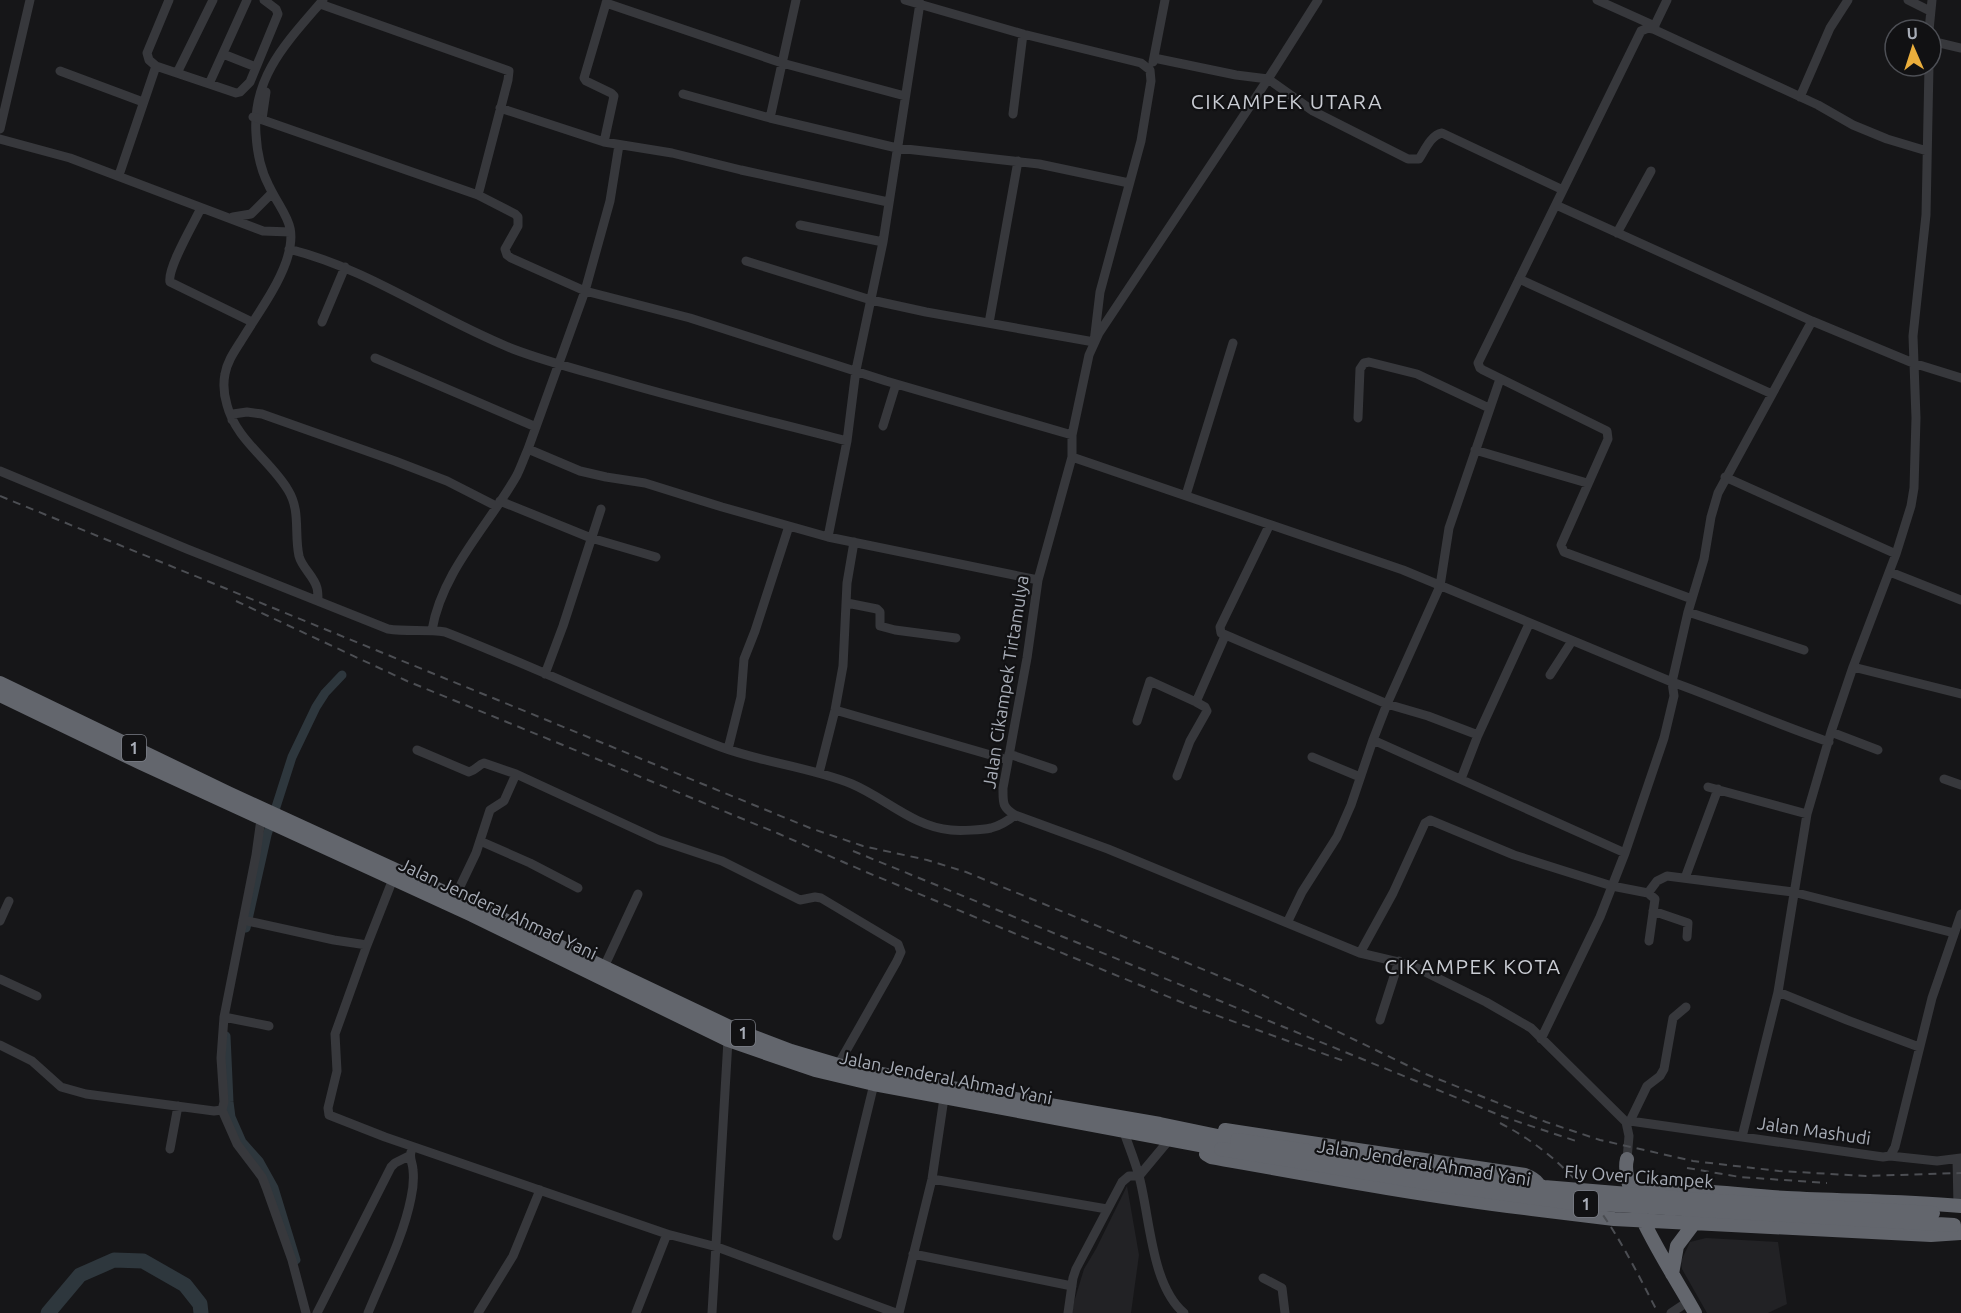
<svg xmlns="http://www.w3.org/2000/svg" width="1961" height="1313" font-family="Ubuntu,sans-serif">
	<rect width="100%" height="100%" fill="#161618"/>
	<path fill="#222225" d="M1127 1186 1139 1255 1131 1313H1072L1074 1302 1084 1269 1096 1249Z
		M1706 1238 1778 1242 1787 1304 1768 1313H1707L1682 1269 1681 1261 1690 1242Z"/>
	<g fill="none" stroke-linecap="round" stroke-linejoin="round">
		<path stroke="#2e373d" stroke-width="9" d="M246 928 267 835 292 757 316 707 325 693 342 675
			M226 1036 229 1102 231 1117 242 1142 259 1161 274 1188 296 1260"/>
		<path stroke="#2e373d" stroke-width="15" d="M48 1313 80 1275 114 1260 143 1261 185 1285 200 1304 201 1313"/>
		<path stroke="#37383c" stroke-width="9" d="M169 0 147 53 149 60 156 66 236 93 240 92 250 82 278 14 276 9 264 0
			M1318 0 1268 79 1099 333 1089 355 1072 435V457L1038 580 1027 658 1003 788C1003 803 1002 807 1015 815L1108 849 1360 953 1411 965 1486 1002 1531 1028 1626 1122 1629 1136 1627 1159
			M1597 0 1655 26
			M1908 0 1930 11
			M606 3 782 63 905 96
			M323 5 509 71 508 80 478 195
			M1653 29 1667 0
			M1929 30 1932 0
			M1931 41 1961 48
			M223 54 256 67
			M1154 58 1236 75 1268 79 1313 111 1408 159H1419C1425 150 1431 135 1442 133L1563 190
			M1153 62 1165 0
			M60 71 143 102
			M177 73 213 0
			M209 84 247 0
			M683 94 770 118 897 148 1039 164 1129 183
			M1800 97 1830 28 1848 0
			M500 108 604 142 672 153 741 170 888 202
			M1013 114 1023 34
			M770 118 796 0
			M260 119 478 195 515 214 518 217V226L505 249 507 255 511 258 585 291 690 318 886 381 1072 435
			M262 119 266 92
			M0 129 30 0
			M0 139 70 158 263 231 290 232
			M604 142 614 96 611 93 586 81 584 78 607 0
			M119 175 156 66
			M1556 205 1812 321 1913 363 1961 378
			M201 208C194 223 167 268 170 282L252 322
			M233 217 251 214 272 193
			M800 225 883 242
			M1617 233 1651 171
			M289 249C369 269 437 319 513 349 547 362 583 371 618 381 693 403 770 421 847 441
			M746 261 871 300 926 312 1094 342 1100 292 1141 141 1151 81 1150 70 1141 63 1023 34 905 0
			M1519 279 1772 394
			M1812 321 1718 493 1711 517 1704 559 1688 612 1672 682C1725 701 1776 724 1829 742
			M322 322 345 267
			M989 323 1018 161
			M375 358 536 427
			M1358 418 1360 369 1364 363 1369 362 1417 374 1489 408
			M232 420 233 414 247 412 262 414 395 461 447 481 496 506
			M883 426 896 384
			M528 449 580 471 606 477 645 483 722 507 828 537 1038 580
			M1475 450 1587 483
			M1072 457 1403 570 1672 682 1674 696 1664 738 1625 853 1600 917 1541 1039
			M0 471 187 549 388 629C407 632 426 629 445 632 538 668 628 712 721 747 764 763 810 767 852 784 885 798 914 827 951 830 960 831 982 830 991 828 999 826 1009 820 1015 815
			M1725 477 1896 554
			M1186 495 1233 343
			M500 501 591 538 656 557
			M1269 526 1220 627 1221 633 1387 704 1428 716 1478 735
			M828 537 847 441 856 370 883 242 920 3
			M1890 572 1961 600
			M1692 599 1564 552 1561 545 1608 439 1607 431 1483 370 1480 368 1478 363 1641 31 1648 28 1653 29 1818 105 1853 125 1887 139 1927 151
			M318 601C318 597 318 592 317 588 314 576 302 568 299 556 294 533 301 511 288 490 270 460 236 440 227 405 224 395 223 384 225 374 227 362 234 352 241 341 256 316 276 290 286 262 299 224 284 217 269 186 260 169 257 153 256 134 252 76 288 41 323 0
			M847 603 877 609 880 612V626L895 630 956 638
			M1688 612 1804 650
			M432 630C442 571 489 525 517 475 521 467 524 458 528 449L585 291 610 201 619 145
			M1853 667 1961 694
			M545 674 563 626 601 509
			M1550 675 1572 641
			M835 710 1008 760
			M1137 721 1150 681 1196 702 1225 636
			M1831 732 1878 750
			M1373 740 1625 853
			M728 749 741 697 744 659 755 631 789 526
			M417 750 469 772C476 770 478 765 484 763L516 774 659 840 722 861 800 900 815 897 821 898 898 944 901 952 897 961 838 1065
			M1009 754 1053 769
			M1312 757 1360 777
			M819 773 835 710 843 666 847 583 854 542
			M1177 776 1190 741 1207 711 1205 707 1196 702
			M1461 779 1478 735 1529 624
			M1944 779 1961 785
			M1708 787 1807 814
			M480 841 530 863 578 888
			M1685 878 1718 789
			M393 879 367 945 335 1034 337 1071 328 1108 329 1115 385 1137 667 1234 717 1247 896 1313
			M1648 893 1655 899 1649 941
			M455 897 476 853 490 810 504 801 516 774
			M1653 911 1688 923 1687 937
			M243 920 334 940 367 945
			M0 921 9 901
			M1287 923 1302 892 1337 837 1351 805 1373 740 1387 704 1440 586 1449 528 1500 379
			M1360 953 1393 893 1425 823 1430 820 1514 855 1612 886 1648 893 1657 881 1667 876 1793 892 1954 933
			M604 967 638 894
			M0 979 37 996
			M1778 992 1847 1020 1919 1047
			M224 1017 269 1026
			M1380 1020 1399 961
			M0 1045 32 1061 61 1087 86 1094 214 1111 222 1110 224 1102 221 1058 224 1017 256 855 261 819
			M222 1110 237 1144 262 1177 266 1187 292 1260 306 1313
			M1630 1121 1647 1086 1660 1076 1664 1069 1673 1018 1686 1007
			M1626 1122 1630 1121 1883 1157 1890 1156 1895 1147 1932 998 1961 914
			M1124 1132C1129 1147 1135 1161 1139 1176 1150 1217 1151 1285 1184 1313
			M1742 1137 1778 992 1807 814 1831 732 1853 667 1896 554 1911 506 1914 488 1916 418 1913 336 1926 215 1929 66
			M170 1149 178 1106
			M1890 1156 1937 1161 1961 1158
			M1957 1159 1958 1206
			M932 1179 1107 1209
			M837 1236 874 1084
			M913 1254 1072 1286
			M1263 1278 1282 1288 1285 1313
			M317 1313 391 1167 395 1163 409 1156
			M368 1313C383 1276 403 1238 411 1198 413 1189 414 1179 413 1170 413 1163 409 1159 411 1152
			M478 1313 513 1256 540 1190
			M636 1313 667 1234
			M712 1313 728 1040 730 1037
			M899 1313 932 1179 944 1098
			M1068 1313 1073 1278 1076 1269 1122 1182 1129 1176H1139L1169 1140
			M1671 1313 1689 1301"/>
		<path stroke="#63666d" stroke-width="14" d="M0 683 228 793 511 923 736 1030 791 1051 838 1065 946 1087 1160 1124 1237 1140
			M0 695 141 763 472 915 728 1040 815 1070 874 1084 1221 1149
			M1206 1154 1211 1157C1317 1176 1424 1196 1532 1209L1541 1197C1540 1184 1538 1180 1525 1175L1225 1130
			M1627 1159C1618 1193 1678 1281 1695 1313
			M1637 1191C1687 1187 1737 1195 1787 1198 1845 1201 1903 1201 1961 1206
			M1532 1209 1614 1219 1931 1235 1961 1233
			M1672 1274 1677 1246 1698 1218"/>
		<path stroke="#4c4e53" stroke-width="2" stroke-dasharray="8 6" stroke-linecap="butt" d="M0 496 810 828 863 846 927 860 966 872 1246 987 1423 1073 1546 1122 1600 1140 1693 1161 1779 1171 1866 1176 1961 1173
			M236 601 407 681 777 833 866 872 1193 1007 1344 1061
			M853 851 1504 1117 1579 1142
			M1500 1123C1585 1167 1617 1233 1658 1313
			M1687 1168 1740 1177 1827 1183"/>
		<path stroke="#37383c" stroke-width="9" d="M253 117 260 119"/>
		<path stroke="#63666d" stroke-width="14" d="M1237 1140 1544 1187 1701 1200 1933 1213
			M1221 1149 1435 1184 1565 1202 1954 1225"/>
	</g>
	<g text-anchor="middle" stroke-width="4.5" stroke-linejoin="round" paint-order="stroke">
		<g fill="#111113" stroke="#7b7e86" stroke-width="1.5">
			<rect x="122" y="735" width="24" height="26" rx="4.5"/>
			<rect x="731" y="1020" width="24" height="26" rx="4.5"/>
			<rect x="1574" y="1191" width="24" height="26" rx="4.5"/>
		</g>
		<g font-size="16" font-weight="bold" fill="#a8adb7">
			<text x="134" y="754">1</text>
			<text x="743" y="1039">1</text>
			<text x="1586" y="1210">1</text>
		</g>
		<g font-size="18" fill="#a8adb7" stroke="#111113">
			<text transform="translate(1006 682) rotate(-81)" y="6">Jalan Cikampek Tirtamulya</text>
			<text transform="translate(498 909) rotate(25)" y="6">Jalan Jenderal Ahmad Yani</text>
			<text transform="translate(946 1078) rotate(11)" y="6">Jalan Jenderal Ahmad Yani</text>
			<text transform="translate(1814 1131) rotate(8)" y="6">Jalan Mashudi</text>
			<text transform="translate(1424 1163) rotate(9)" y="6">Jalan Jenderal Ahmad Yani</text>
			<text transform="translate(1639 1177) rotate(4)" y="6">Fly Over Cikampek</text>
		</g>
		<g font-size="21" letter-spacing="1.5" fill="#c9ccd3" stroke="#111113">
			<text x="1287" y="109">CIKAMPEK UTARA</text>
			<text x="1473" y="974">CIKAMPEK KOTA</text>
		</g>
	</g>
	<g transform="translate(1913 48) rotate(357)"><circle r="28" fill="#111113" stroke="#4d4f55" stroke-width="1.5"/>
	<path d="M0-4.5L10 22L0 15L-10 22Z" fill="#eaae3c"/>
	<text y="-9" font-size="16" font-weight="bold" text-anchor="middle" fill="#a8adb7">U</text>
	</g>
</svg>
